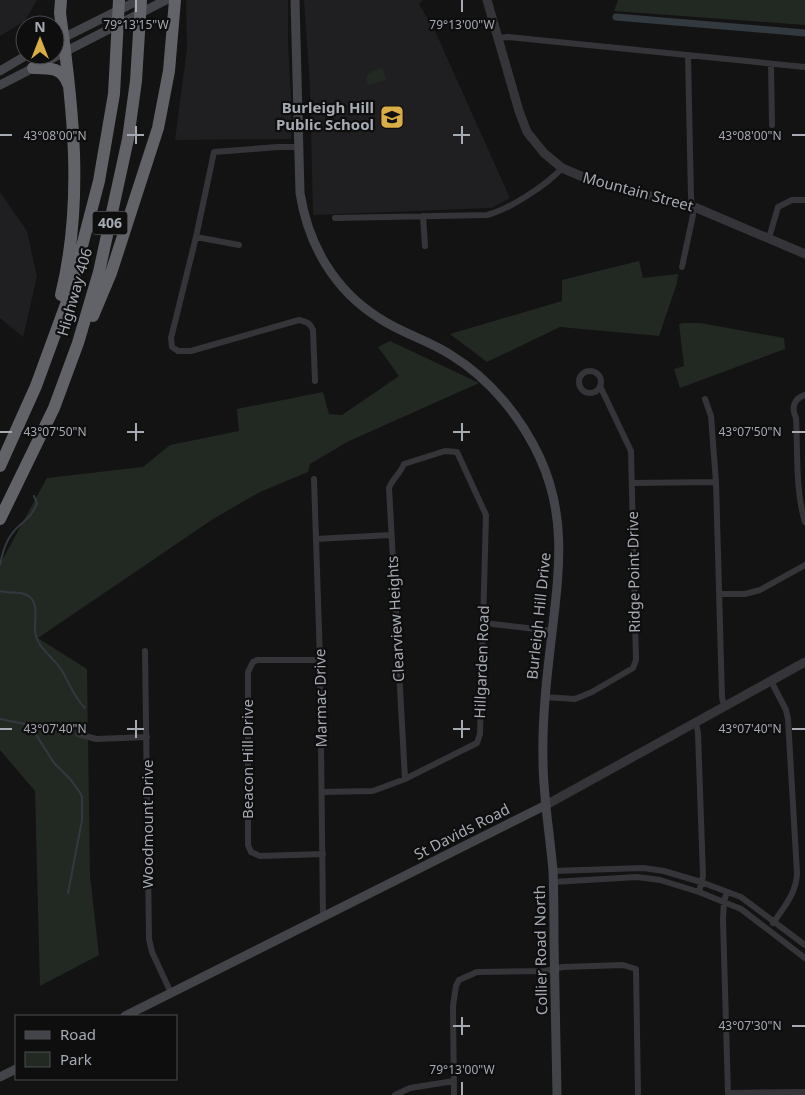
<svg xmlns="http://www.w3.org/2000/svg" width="805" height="1095" font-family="'Noto Sans',sans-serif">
	<rect width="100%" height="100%" fill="#131314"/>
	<path fill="#1f1f21" d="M0 0H37L25 21 0 36Z
		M188 0H288V44L291 96V139L175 140 187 48 186 1Z
		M304 0H423L419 4 435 31 510 198 491 208 313 215 310 86Z
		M0 192 27 231 37 277 23 337 0 318Z"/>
	<path fill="#222923" d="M618 0H805V25L614 11Z
		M381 68 383 69 386 80 368 85 366 78 369 73Z
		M639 261 643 278 678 274 677 283 659 336 560 327 487 362 450 334 562 301V280Z
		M683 323H700L784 338 785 349 680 388 674 369 684 366 679 324Z
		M390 341 479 383 347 442 310 464 308 472 260 492 213 519 38 638 87 669 90 876 99 955 40 986 35 791 0 750V564L47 478 143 467 170 445 239 431 237 409 323 392 329 414 342 415 399 376 378 347Z"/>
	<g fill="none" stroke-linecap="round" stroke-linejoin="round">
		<path stroke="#32393f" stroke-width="2" d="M0 565C3 550 7 536 20 525 28 518 33 514 37 503L34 496
			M0 591C10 594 22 590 30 597 39 605 34 621 35 631 37 648 52 656 61 669 69 682 74 698 85 708
			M0 719 30 725 54 763 70 779 79 791 82 797V820L68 893"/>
		<path stroke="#32393f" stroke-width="7" d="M616 17 805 33"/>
		<path stroke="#353539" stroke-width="6" d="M498 38 508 37 805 67
			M771 64 772 125
			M299 147H278L214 152 196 237 171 338 172 347 178 351H191L299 320C307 322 310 323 313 330L315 381
			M423 216 425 246
			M335 218 487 215C508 210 547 185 562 168
			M196 237 239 245
			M769 238 778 207 792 200H805
			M682 267 693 215 691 197 688 56
			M579 382a11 11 0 1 1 22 0a11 11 0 1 1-22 0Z
			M805 395C794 398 791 408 796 418 798 452 795 489 805 522
			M705 399 711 416 716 482 722 697 724 707
			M314 479 320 660 323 917
			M632 483 716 482
			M316 539 391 535
			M720 594H745L760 590 805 565
			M484 623 552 631
			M145 651 149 939 152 952 171 993
			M320 660H257L253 662 248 672V845L251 852 260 856 323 854
			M771 681 786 710 788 719 797 873C797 892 783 909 773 923
			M544 697 575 699 592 692 633 668 636 660 631 451 600 386
			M696 723 698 733 703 876 699 892
			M78 734 96 739 147 737
			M322 792 373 791 405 779 477 743 480 734 486 515 457 452 445 451 404 464C400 474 393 478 389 488L405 779
			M553 871 643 868 664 871 701 882 741 897 805 945
			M553 882 637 877 660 880 699 892 741 909 805 958
			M727 892 724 901 723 920 728 1093 805 1092
			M395 1095 410 1088 454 1081
			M454 1095 453 1006 456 986 459 980 477 972 545 971 563 967 623 965 636 969 638 1095"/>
		<path stroke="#353539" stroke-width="9" d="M487 0 519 111 527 132 544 153 562 168 597 183 692 206 805 254
			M546 805 805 662"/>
		<path stroke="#434449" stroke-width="9" d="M295 0 300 193C308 244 334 290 379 318 401 333 428 340 451 355 490 379 521 417 540 458 567 517 559 571 552 633 547 675 542 717 543 760 543 797 550 834 553 871 554 895 554 919 554 942 555 993 556 1044 557 1095
			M55 42 139 0
			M0 71 27 55
			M0 85 166 0
			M125 1016 546 805
			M0 1077 16 1069"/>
		<path stroke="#616369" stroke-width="12" d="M61 0 60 13C73 106 84 202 61 295
			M33 68C49 68 62 67 68 84
			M93 316 111 273 158 128 169 71 175 0
			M0 466 36 386 69 296 99 181 114 94 119 0
			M0 519 54 408 78 343 99 272 128 139 136 81 141 0"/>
	</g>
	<path fill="none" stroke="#a6aab3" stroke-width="2" d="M136 0V12M462 0V12M136 126V144M462 126V144M0 135H12M127 135H144M453 135H470M792 135H805M136 423V441M462 423V441M0 432H12M127 432H144M453 432H470M792 432H805M136 720V738M462 720V738M0 729H12M127 729H144M453 729H470M792 729H805M462 1017V1035M453 1026H470M792 1026H805M462 1082V1095"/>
	<defs>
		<g id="school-square" transform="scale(1.25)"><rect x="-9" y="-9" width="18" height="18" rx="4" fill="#daae46" stroke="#0e0e0f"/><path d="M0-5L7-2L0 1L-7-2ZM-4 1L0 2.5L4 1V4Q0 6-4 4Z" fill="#111"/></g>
	</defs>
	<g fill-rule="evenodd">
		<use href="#school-square" x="392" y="117"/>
	</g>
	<g text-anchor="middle" stroke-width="4.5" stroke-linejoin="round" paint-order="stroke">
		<rect fill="#0e0e0f" stroke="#787b82" stroke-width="1" x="92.5" y="211.5" width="35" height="23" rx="4"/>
		<g font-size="14" font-weight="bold" fill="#a6aab3">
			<text x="110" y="228">406</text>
		</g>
		<g font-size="15" font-weight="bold" fill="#a6aab3" stroke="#0e0e0f" text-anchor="end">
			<text x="374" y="113">Burleigh Hill<tspan x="374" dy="17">Public School</tspan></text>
		</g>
		<g font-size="15" fill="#a6aab3" stroke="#0e0e0f">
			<text transform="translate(638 192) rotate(15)" y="5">Mountain Street</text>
			<text transform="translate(75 292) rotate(-74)" y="5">Highway 406</text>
			<text transform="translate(634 572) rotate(-91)" y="5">Ridge Point Drive</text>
			<text transform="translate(539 616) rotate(-84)" y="5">Burleigh Hill Drive</text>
			<text transform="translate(396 619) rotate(-93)" y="5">Clearview Heights</text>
			<text transform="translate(482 662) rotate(-88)" y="5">Hillgarden Road</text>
			<text transform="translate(321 698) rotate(-91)" y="5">Marmac Drive</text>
			<text transform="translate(248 759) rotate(-90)" y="5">Beacon Hill Drive</text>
			<text transform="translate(148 824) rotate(-90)" y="5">Woodmount Drive</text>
			<text transform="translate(462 832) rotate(-27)" y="5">St Davids Road</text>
			<text transform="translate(541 950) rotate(-91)" y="5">Collier Road North</text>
		</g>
	</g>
	<g font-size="12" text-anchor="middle" fill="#a6aab3" stroke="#0e0e0f" stroke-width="4.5" stroke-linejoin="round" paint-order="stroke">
		<text x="136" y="29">79°13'15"W</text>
		<text x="462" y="29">79°13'00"W</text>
		<text x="55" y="140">43°08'00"N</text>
		<text x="750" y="140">43°08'00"N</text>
		<text x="55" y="436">43°07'50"N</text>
		<text x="750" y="436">43°07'50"N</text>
		<text x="55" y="733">43°07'40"N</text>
		<text x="750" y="733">43°07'40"N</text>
		<text x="750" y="1030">43°07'30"N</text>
		<text x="462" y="1074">79°13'00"W</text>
	</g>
	<rect x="15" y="1015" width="162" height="65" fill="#0e0e0f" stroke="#4b4c51"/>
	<rect x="25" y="1031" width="25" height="8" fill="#434449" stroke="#4b4c51"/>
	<text x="60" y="1040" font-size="15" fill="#a6aab3">Road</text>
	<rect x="25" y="1052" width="25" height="15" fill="#222923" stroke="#4b4c51"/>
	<text x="60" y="1065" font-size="15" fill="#a6aab3">Park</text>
	<g transform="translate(40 40)"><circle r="24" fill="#0e0e0f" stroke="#4b4c51"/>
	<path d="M0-4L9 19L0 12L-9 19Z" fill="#daae46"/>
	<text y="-8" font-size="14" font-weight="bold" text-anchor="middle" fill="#a6aab3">N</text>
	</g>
</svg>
